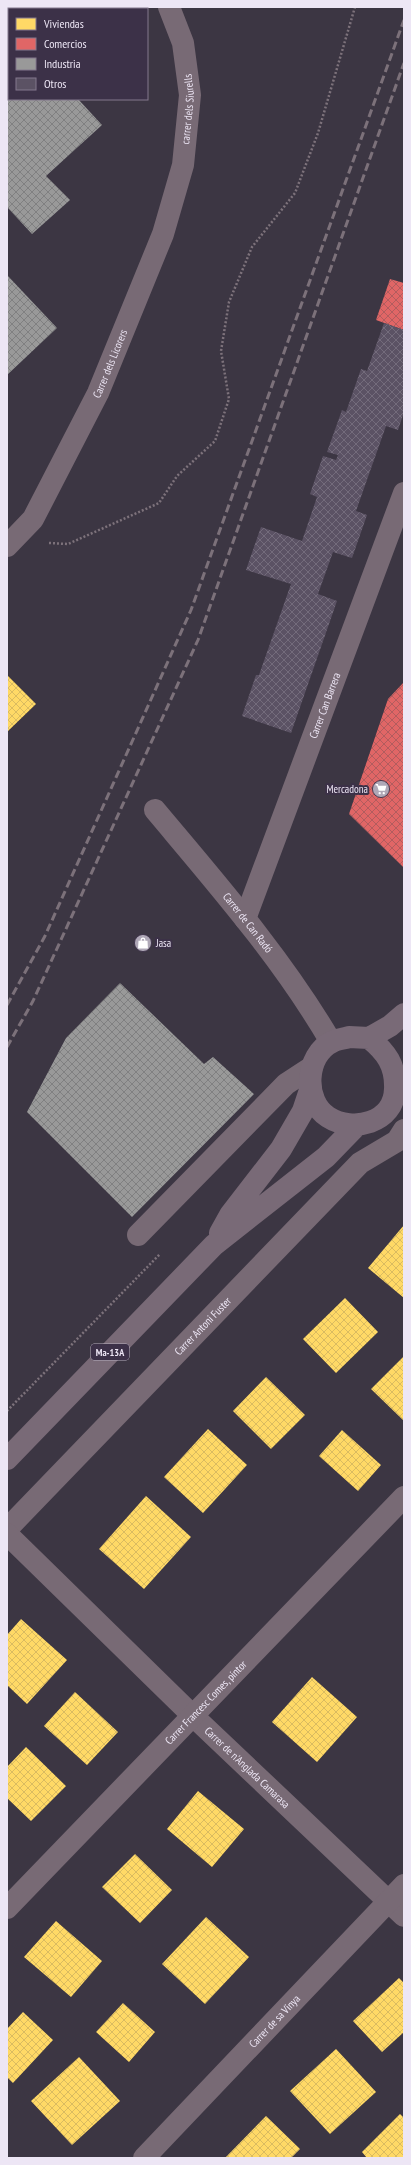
<svg xmlns="http://www.w3.org/2000/svg" width="411" height="2165" font-family="'PT Sans Narrow',sans-serif">
	<defs>
		<pattern id="homes-cross-hatch" width="8" height="8" patternUnits="userSpaceOnUse"><rect width="8" height="8" fill="#ffd966"/><path d="M0 0l8 8M0 8l8-8" fill="none" stroke="#dabb60"/></pattern>
		<pattern id="shops-cross-hatch" width="8" height="8" patternUnits="userSpaceOnUse"><rect width="8" height="8" fill="#e06666"/><path d="M0 0l8 8M0 8l8-8" fill="none" stroke="#b25c5e"/></pattern>
		<pattern id="industry-cross-hatch" width="8" height="8" patternUnits="userSpaceOnUse"><rect width="8" height="8" fill="#999"/><path d="M0 0l8 8M0 8l8-8" fill="none" stroke="#808081"/></pattern>
		<pattern id="building-cross-hatch" width="8" height="8" patternUnits="userSpaceOnUse"><rect width="8" height="8" fill="#5b5264"/><path d="M0 0l8 8M0 8l8-8" fill="none" stroke="#736b7b"/></pattern>
	</defs>
	<rect width="100%" height="100%" fill="#3c3643"/>
	<path fill="url(#homes-cross-hatch)" d="M7 675 36 704 7 732Z
		M404 1225V1298L368 1268Z
		M345 1298 378 1332 336 1373 303 1339Z
		M403 1357 404 1358 403 1420 371 1389Z
		M266 1377 305 1415 271 1449 233 1411Z
		M208 1429 247 1465 203 1513 164 1477Z
		M342 1430 381 1465 358 1491 319 1456Z
		M146 1496 191 1537 144 1589 99 1549Z
		M21 1619 67 1660 27 1704 7 1685V1635Z
		M312 1677 357 1717 317 1762 272 1722Z
		M75 1692 118 1732 87 1765 44 1726Z
		M26 1747 66 1786 31 1821 7 1798V1767Z
		M198 1791 244 1829 212 1867 167 1829Z
		M135 1854 172 1890 140 1923 102 1887Z
		M206 1917 249 1957 205 2004 162 1964Z
		M56 1921 102 1961 71 1997 24 1957Z
		M399 1978 404 1983V2032L382 2052 353 2021Z
		M123 2003 155 2032 129 2062 96 2032Z
		M23 2012 53 2040 13 2083 7 2077V2029Z
		M336 2049 376 2092 330 2134 290 2091Z
		M79 2057 120 2101 72 2145 31 2101Z
		M400 2114 404 2118V2158H367L362 2152Z
		M266 2116 300 2149 291 2158H225Z"/>
	<path fill="url(#shops-cross-hatch)" d="M390 279 404 283V330L376 320Z
		M404 682V868L349 814 388 699Z"/>
	<path fill="url(#industry-cross-hatch)" d="M7 80 9 82V99H78L102 125 46 176 70 200 32 234 7 207Z
		M7 275 57 328 7 375Z
		M120 983 204 1064 213 1057 254 1094 132 1217 27 1112 66 1038Z"/>
	<path fill="url(#building-cross-hatch)" d="M384 323 404 330V412L398 430 386 426 356 511 367 515 352 558 333 552 318 594 337 601 291 733 242 716 256 675H259L291 584 246 570 261 527 302 541 317 497 310 494 323 456 336 460 338 455 327 452 342 410 346 412 361 369 367 371Z"/>
	<g fill="none" stroke-linecap="round" stroke-linejoin="round">
		<path stroke="#7d727b" stroke-width="2.5" stroke-dasharray="2 2" stroke-linecap="butt" d="M49 543 68 544 159 503 177 476 215 441 229 399 221 351 229 302 252 247 295 193 318 133 355 7
			M7 1411 160 1254"/>
		<g stroke="#786a75" stroke-width="22">
			<path id="s1" d="M7 546 33 519 98 393 163 234 183 165 190 95 183 43 169 7"/>
			<path id="s2" d="M155 810C217 884 282 958 331 1042"/>
			<path id="s3" d="M245 919 404 493"/>
			<path d="M138 1235 286 1084 312 1067"/>
			<path id="s4" d="M7 1529 360 1163 397 1141 404 1130"/>
			<path id="s5" d="M7 1534 192 1715 404 1916"/>
			<path id="s6" d="M7 1908 404 1497"/>
			<path id="s7" d="M144 2158 404 1885"/>
		</g>
		<path stroke="#796a77" stroke-width="22" d="M349 1037 369 1038C386 1052 396 1065 395 1089 394 1123 353 1133 328 1117 303 1101 305 1055 332 1042 337 1039 344 1039 349 1037Z
			M369 1038 390 1026 404 1014
			M220 1233 230 1215 281 1149 303 1111 311 1087
			M7 1459 214 1245 326 1157 357 1125"/>
		<path stroke="#7c717a" stroke-width="3" stroke-dasharray="8 4" stroke-linecap="butt" d="M7 1005 45 936 191 610 404 20
			M7 1047 33 1001 198 640 404 63"/>
	</g>
	<defs>
		<g id="supermarket-disc" transform="scale(0.9)"><circle r="9.5" fill="#afa8b7" stroke="#3c3148"/><path d="M-6-5.5h2.5l.6 2H6L4.5 2H-2.5L-4.4-4H-6ZM-1.5 3.2a1.3 1.3 0 1 0 .1 0ZM3 3.2a1.3 1.3 0 1 0 .1 0Z" fill="#fff"/></g>
		<g id="shop-disc" transform="scale(0.9)"><circle r="9.5" fill="#afa8b7" stroke="#3c3148"/><path d="M-5-2.5h2.3a2.7 3.5 0 0 1 5.4 0H5L5.5 6h-11ZM-1.5-2.5h3a1.5 2.3 0 0 0-3 0Z" fill="#fff"/></g>
	</defs>
	<g fill-rule="evenodd">
		<use href="#supermarket-disc" x="381" y="789"/>
		<use href="#shop-disc" x="143" y="943"/>
	</g>
	<g text-anchor="middle" stroke-width="4" stroke-linejoin="round" paint-order="stroke">
		<rect fill="#3c3148" stroke="#b8b0c1" stroke-width="1" x="91" y="1344" width="38" height="16" rx="3"/>
		<g font-size="10" font-weight="bold" fill="#ede6f5">
			<text x="110" y="1356">Ma-13A</text>
		</g>
		<g font-size="11" fill="#ede6f5" stroke="#3c3148">
			<text dy="4" stroke="none"><textPath href="#s1" startOffset="479">carrer dels Siurells</textPath></text>
			<text dy="4" stroke="none"><textPath href="#s1" startOffset="211">Carrer dels Licorers</textPath></text>
			<text dy="4" stroke="none"><textPath href="#s3" startOffset="228">Carrer Can Barrera</textPath></text>
			<text dy="4" stroke="none"><textPath href="#s2" startOffset="146">Carrer de Can Radó</textPath></text>
			<text dy="4" stroke="none"><textPath href="#s4" startOffset="282">Carrer Antoni Fuster</textPath></text>
			<text dy="4" stroke="none"><textPath href="#s6" startOffset="286">Carrer Francesc Comes, pintor</textPath></text>
			<text dy="4" stroke="none"><textPath href="#s5" startOffset="335">Carrer de n'Anglada Camarasa</textPath></text>
			<text dy="4" stroke="none"><textPath href="#s7" startOffset="189">Carrer de sa Vinya</textPath></text>
		</g>
		<g font-size="11" fill="#ede6f5" stroke="#3c3148" text-anchor="end">
			<text x="368" y="793">Mercadona</text>
			<text x="156" y="947" text-anchor="start">Jasa</text>
		</g>
	</g>
	<rect width="411" height="2165" fill="none" stroke="#ede6f5" stroke-width="16"/>
	<rect x="8" y="8" width="140" height="92" fill="#3c3148" stroke="#83798d"/>
	<rect x="16" y="18" width="20" height="12" fill="#ffd966" stroke="#83798d"/>
	<text x="44" y="28" font-size="12" fill="#ede6f5">Viviendas</text>
	<rect x="16" y="38" width="20" height="12" fill="#e06666" stroke="#83798d"/>
	<text x="44" y="48" font-size="12" fill="#ede6f5">Comercios</text>
	<rect x="16" y="58" width="20" height="12" fill="#999999" stroke="#83798d"/>
	<text x="44" y="68" font-size="12" fill="#ede6f5">Industria</text>
	<rect x="16" y="78" width="20" height="12" fill="#5b5264" stroke="#83798d"/>
	<text x="44" y="88" font-size="12" fill="#ede6f5">Otros</text>
</svg>
